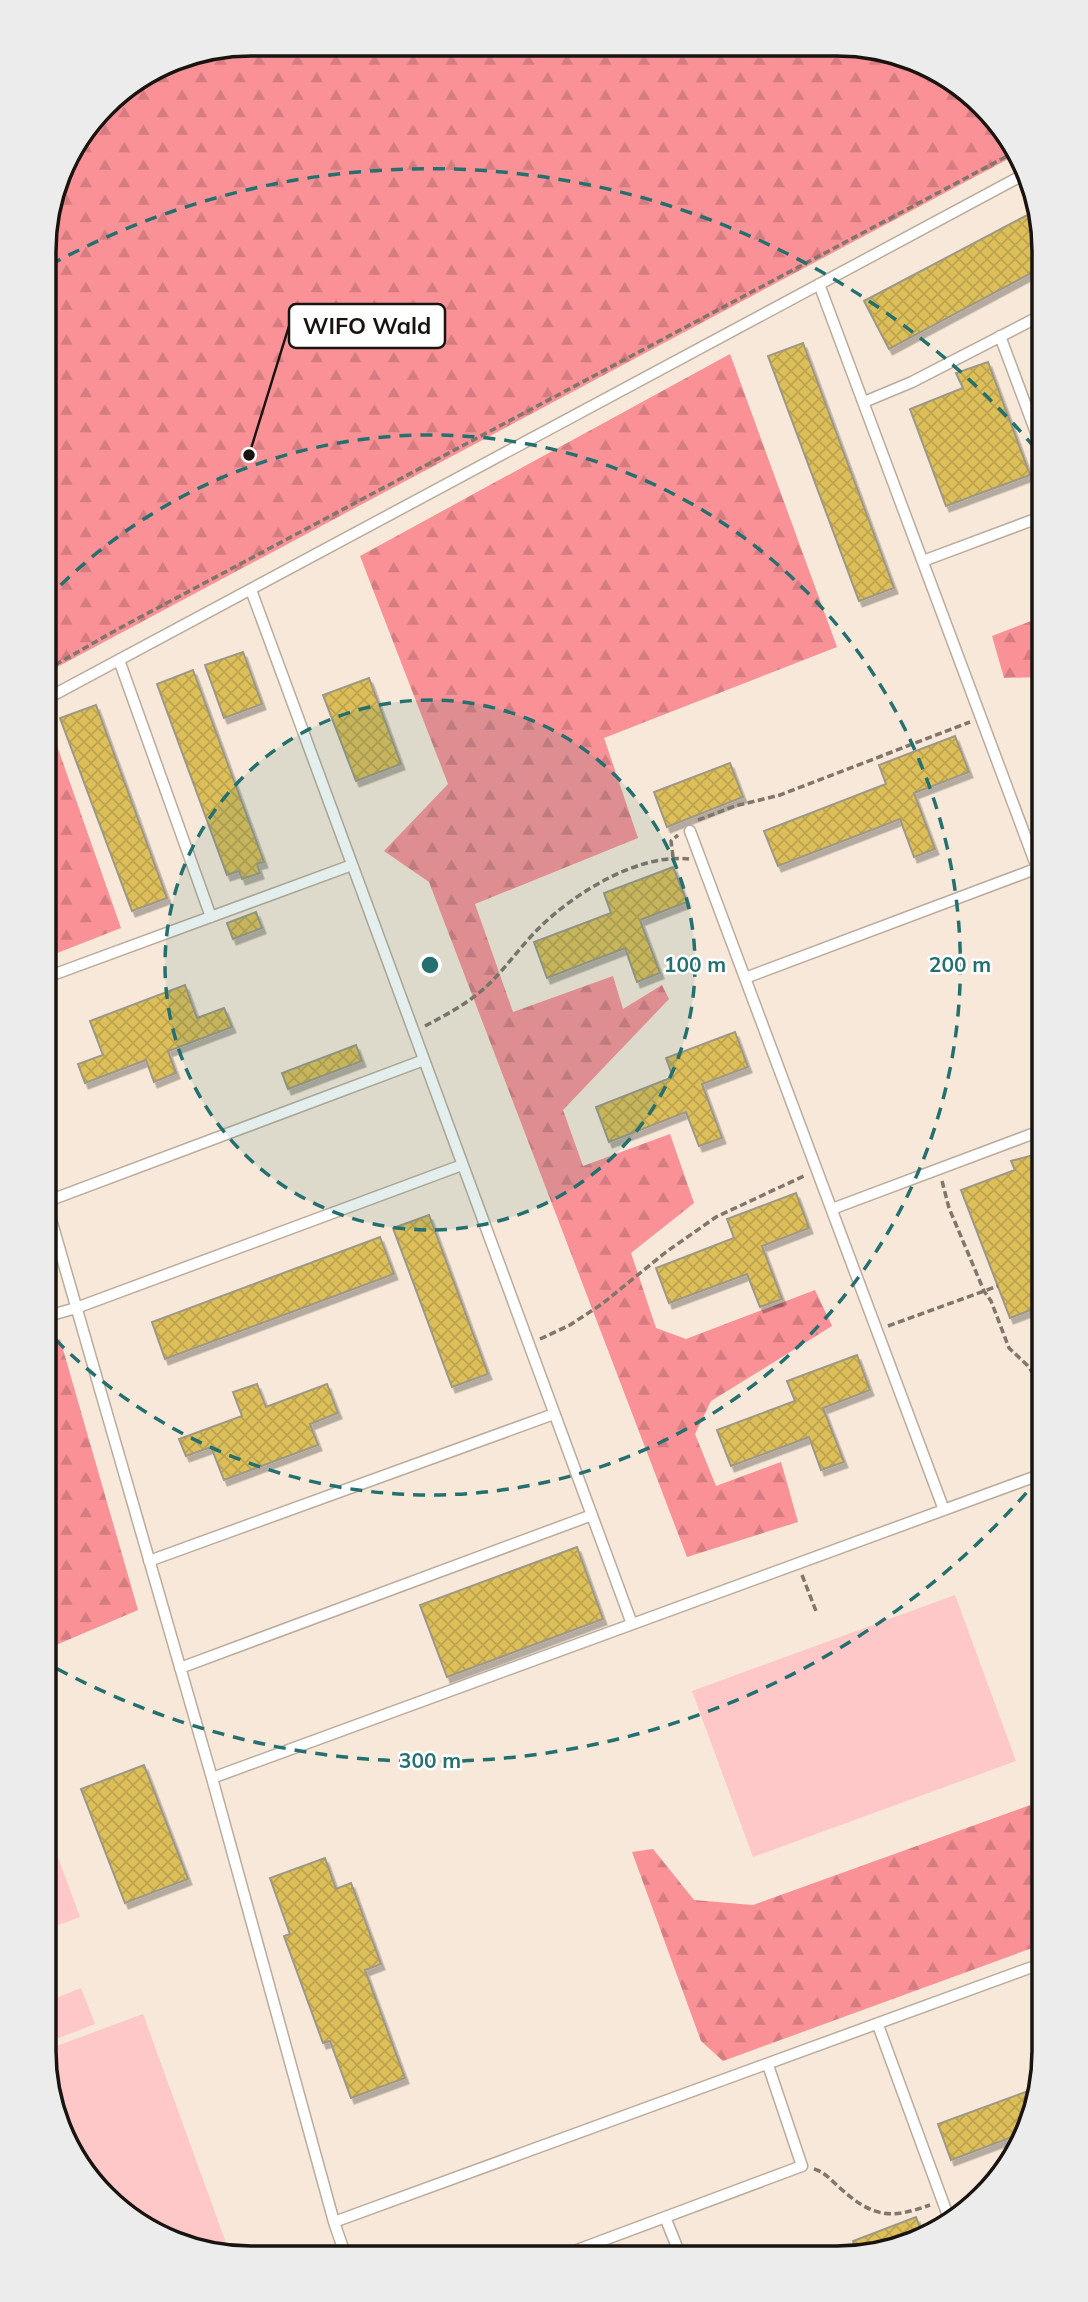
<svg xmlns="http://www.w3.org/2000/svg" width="1088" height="2302" font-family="Mulish,sans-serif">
	<defs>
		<pattern id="forest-firs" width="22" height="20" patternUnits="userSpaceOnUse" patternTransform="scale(1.75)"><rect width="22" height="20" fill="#f99196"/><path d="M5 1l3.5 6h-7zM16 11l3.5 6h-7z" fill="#d57c80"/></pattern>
		<pattern id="building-cross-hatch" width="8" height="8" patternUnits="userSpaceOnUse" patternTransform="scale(1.75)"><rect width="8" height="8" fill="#ddbf5a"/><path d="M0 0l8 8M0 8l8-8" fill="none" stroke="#bda34d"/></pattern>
		<filter id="shadow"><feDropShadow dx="3.5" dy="5.5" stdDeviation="0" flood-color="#0004"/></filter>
	</defs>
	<rect width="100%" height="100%" fill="#f7e8d9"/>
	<path fill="url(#forest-firs)" d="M251 44 877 48 974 96 1012 157 46 673 44 237 65 159 114 96 172 59Z
		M730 354 837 647 604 738 638 838 475 904 513 1012 613 976 623 1009 662 985 669 999 563 1110 583 1166 670 1134 694 1203 631 1253 656 1328 686 1339 815 1290 832 1326 711 1401 695 1434 716 1486 781 1462 798 1522 687 1557 429 882 384 851 448 784 360 556Z
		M1039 618V677L1004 678 992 636Z
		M50 726 121 928 47 957 46 727Z
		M60 1339 138 1610 49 1648 48 1343Z
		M1036 1803 1043 1821V1944L723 2061 701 2041 632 1852 653 1849 694 1900 753 1905Z"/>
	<path fill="#fec7c8" d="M955 1595 1016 1761 753 1857 692 1691Z
		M50 1836 80 1917 50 1928Z
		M81 1988 95 2024 51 2041V2000Z
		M143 2014 230 2254H211L114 2206 51 2105V2048Z"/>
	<path fill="url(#building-cross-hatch)" stroke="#9d9786" stroke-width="2" filter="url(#shadow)" d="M1037 210V270L889 349 864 301Z
		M803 343 894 588 859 601 768 356Z
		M988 362 1030 475 946 506 910 409 963 388 956 373Z
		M243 652 262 704 224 718 205 665Z
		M193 670 264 862 257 864 260 873 242 879 239 871 227 875 157 684Z
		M369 678 401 764 356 781 323 695Z
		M96 705 167 898 132 911 60 718Z
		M955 736 969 772 914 793 935 849 914 857 900 819 778 866 764 831 886 784 879 765Z
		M730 763 743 797 667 827 654 792Z
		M673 867 687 902 640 920 660 973 637 982 625 948 547 978 534 942 611 913 604 893Z
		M256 912 262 928 233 939 227 923Z
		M185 985 197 1018 224 1008 232 1027 168 1051 176 1073 154 1082 146 1060 85 1083 78 1064 103 1055 90 1021Z
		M735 1032 748 1067 702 1084 722 1138 699 1146 686 1112 609 1142 596 1107 673 1077 666 1058Z
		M356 1045 362 1061 288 1089 282 1073Z
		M1041 1153V1212L1031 1216 1041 1241V1306L1010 1318 961 1190 1015 1170 1011 1161Z
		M796 1193 809 1228 762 1246 782 1299 760 1307 747 1274 669 1303 656 1268 734 1238 727 1219Z
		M429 1215 488 1374 452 1387 393 1228Z
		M380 1237 394 1274 165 1359 152 1322Z
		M857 1355 870 1390 823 1408 844 1462 821 1470 809 1437 731 1466 717 1430 795 1401 787 1381Z
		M257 1384 266 1407 327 1384 338 1413 310 1424 318 1445 224 1480 211 1447 186 1456 179 1439 242 1416 233 1392Z
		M577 1547 603 1619 447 1677 420 1605Z
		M144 1765 188 1879 125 1903 81 1789Z
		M325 1858 336 1889 351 1883 381 1964 365 1970 405 2078 351 2098 330 2041 323 2043 284 1936 290 1934 270 1878Z
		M1044 2049V2065L1040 2080 1031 2054Z
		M1039 2087 1028 2131 951 2160 938 2124Z
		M916 2217 923 2236 891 2251H856L853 2241Z"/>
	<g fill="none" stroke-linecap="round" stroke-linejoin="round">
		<g stroke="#baac9d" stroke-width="13">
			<path id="service" d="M819 284 1039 873
				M1000 336 1038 438
				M864 402 912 382 1038 317
				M923 561 1038 518
				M251 590 632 1624
				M119 660 211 917
				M46 699 1023 175
				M690 831 944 1510
				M47 977 352 865
				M745 978 1038 868
				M48 1201 424 1060
				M48 1209 212 1778 334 2222 345 2254
				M832 1209 1040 1131
				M48 1316 76 1308 462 1165
				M149 1561 554 1414
				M180 1668 592 1515
				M212 1778 1042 1474
				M878 2025 951 2224
				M665 2217 679 2252
				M334 2222 1043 1963
				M569 2253 802 2166 768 2065"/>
		</g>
		<path stroke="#80766c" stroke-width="3.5" stroke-dasharray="7 3.5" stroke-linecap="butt" d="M46 670 118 629 1011 154
			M698 820 735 806 780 795 970 722
			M673 857 671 841 678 835
			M425 1026C444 1016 463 1006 480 992 502 974 518 949 538 929 573 894 638 853 689 859
			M942 1181 949 1208 984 1291 991 1301 1009 1348 1027 1365 1041 1384
			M888 1326 998 1286
			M540 1339 570 1325 602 1304 666 1252 716 1217 806 1175
			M802 1575 816 1611
			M814 2169C825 2172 832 2181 840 2188 873 2218 891 2219 930 2205"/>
		<use href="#service" stroke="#fff" stroke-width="10"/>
	</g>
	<circle cx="430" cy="965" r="265" fill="#24706f" fill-opacity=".12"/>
	<g fill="none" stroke="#24706f" stroke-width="3.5" stroke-dasharray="12 9">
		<circle cx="430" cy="965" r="265"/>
		<path d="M46 600A530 530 0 1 1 49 1333"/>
		<path d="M1040 1477A796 796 0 0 1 50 1665M50 265A796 796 0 0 1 1035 448"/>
	</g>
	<path d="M0 0H1088V2302H0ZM251 56H837A195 195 0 0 1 1032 251V2051A195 195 0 0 1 837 2246H251A195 195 0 0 1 56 2051V251A195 195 0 0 1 251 56Z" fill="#edecec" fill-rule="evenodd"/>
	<path fill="none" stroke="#19140f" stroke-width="3.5" d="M251 56H837A195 195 0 0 1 1032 251V2051A195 195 0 0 1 837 2246H251A195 195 0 0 1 56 2051V251A195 195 0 0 1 251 56Z"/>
	<circle cx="430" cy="965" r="10" fill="#24706f" stroke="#fff" stroke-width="3.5"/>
	<g font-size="21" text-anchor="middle" font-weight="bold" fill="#24706f" stroke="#fff" stroke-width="5" stroke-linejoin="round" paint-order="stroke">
		<text x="695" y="972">100 m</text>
		<text x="960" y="972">200 m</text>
		<text x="430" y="1768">300 m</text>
	</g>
	<path fill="none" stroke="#19140f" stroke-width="2.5" d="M249 455L289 326"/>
	<circle fill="#19140f" stroke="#fff" stroke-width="2.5" cx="249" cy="455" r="7"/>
	<rect fill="#fff" stroke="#19140f" stroke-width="2.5" x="289" y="304" width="156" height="44" rx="7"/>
	<g font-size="23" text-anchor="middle" font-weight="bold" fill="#19140f">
		<text x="367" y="334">WIFO Wald</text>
	</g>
</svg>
